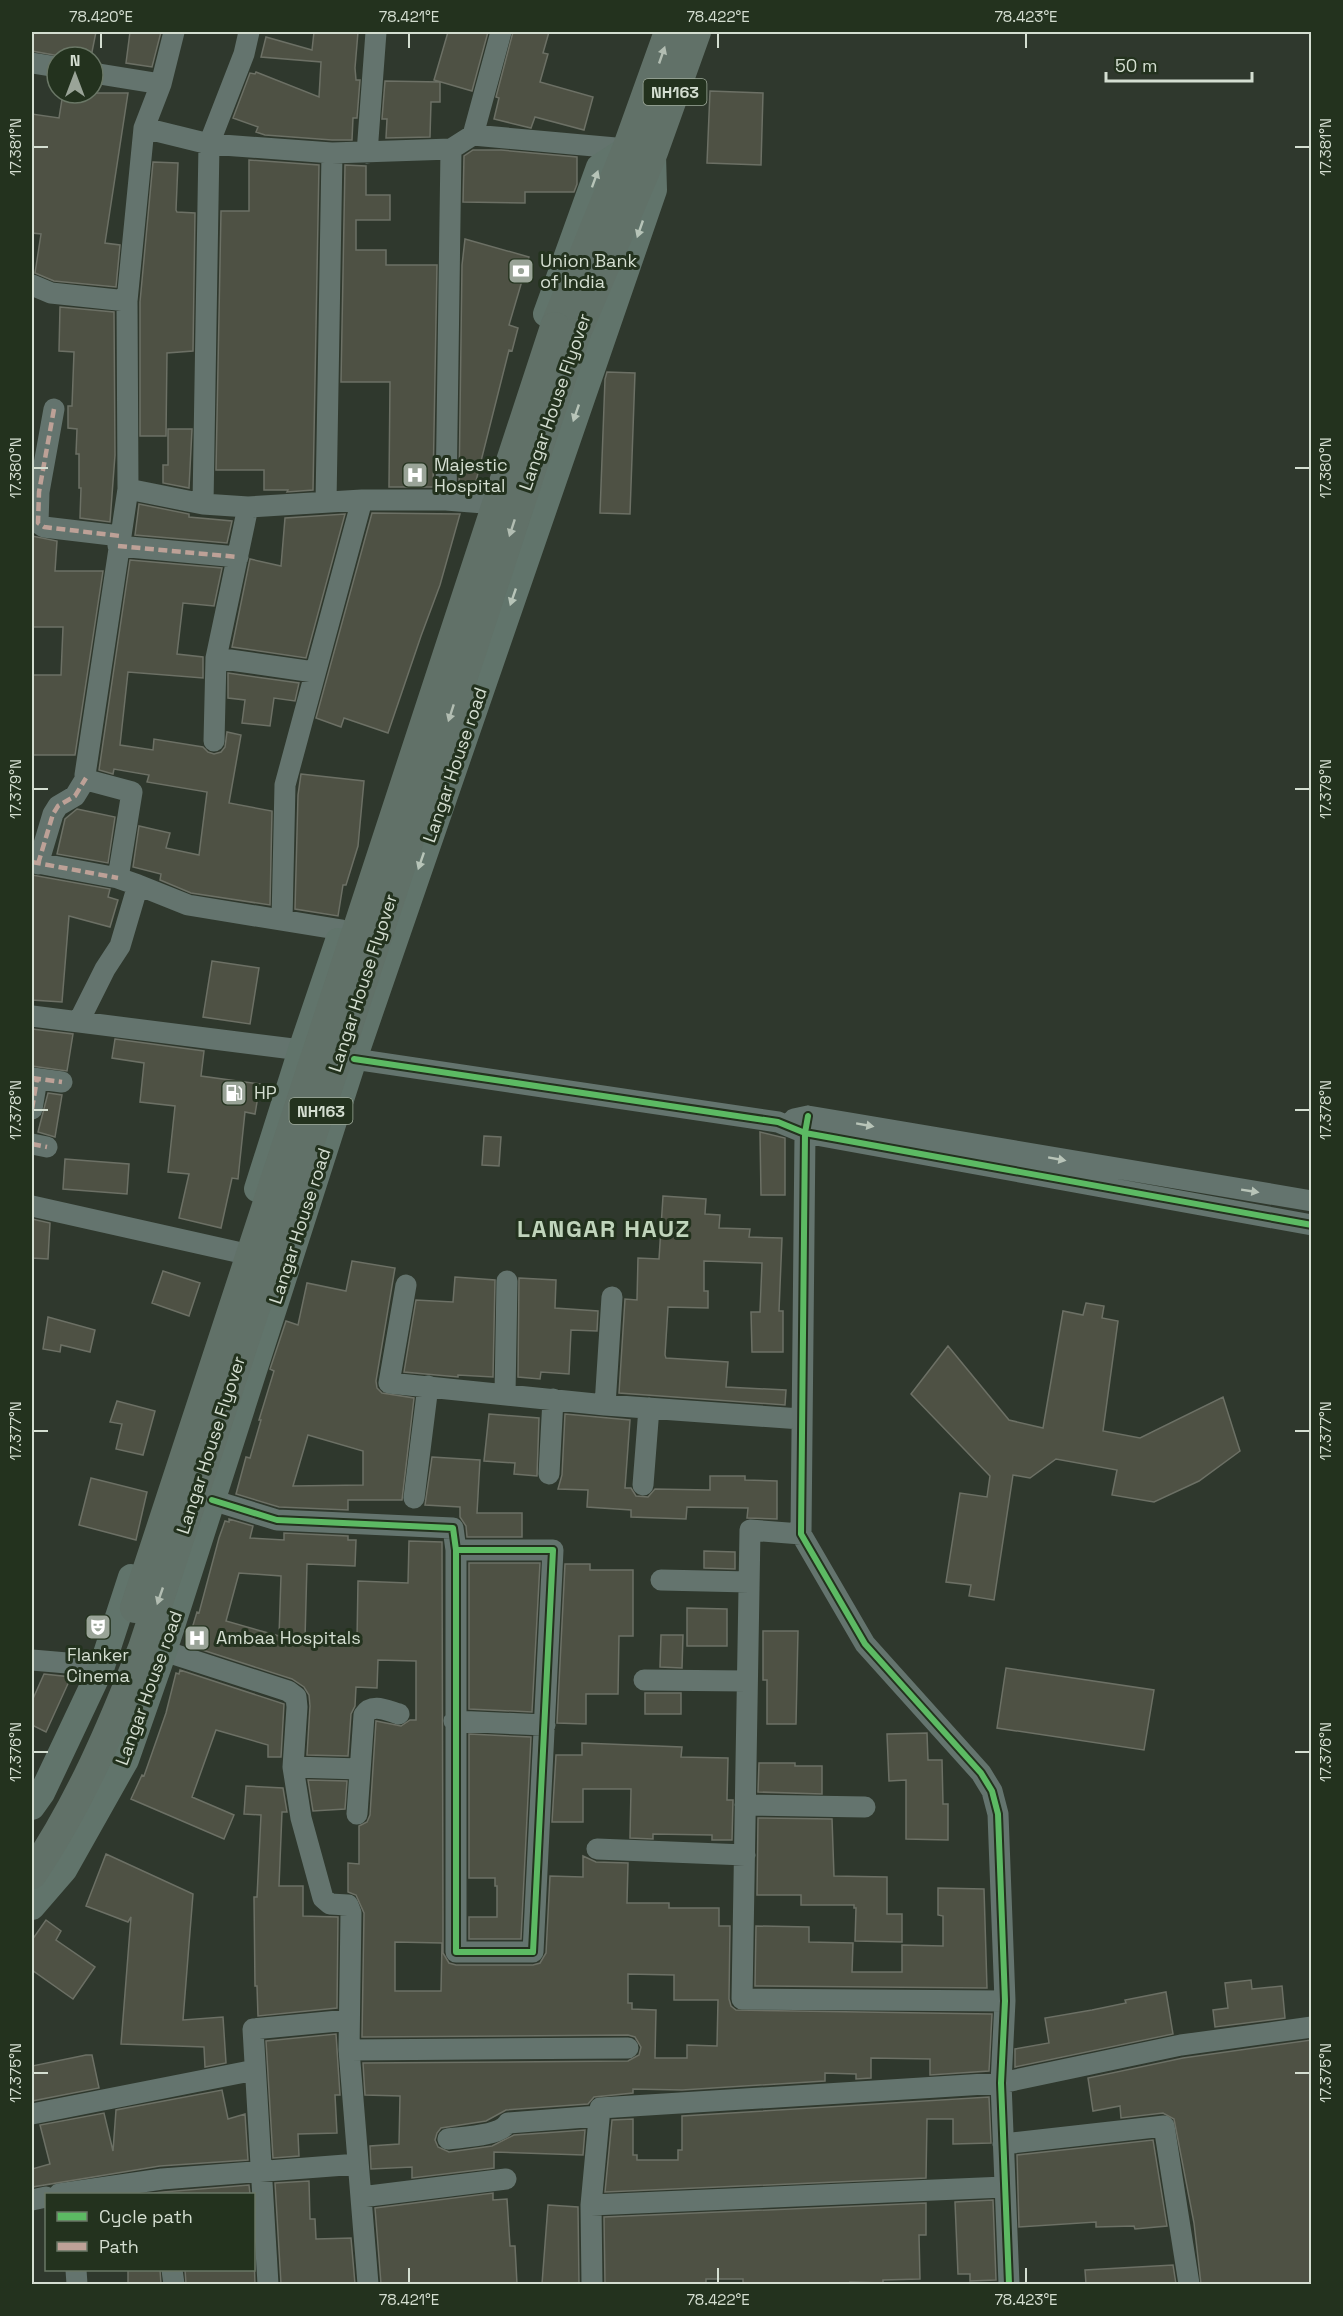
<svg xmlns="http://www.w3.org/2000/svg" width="1343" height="2316" font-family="'Space Grotesk',sans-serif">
	<rect width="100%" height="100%" fill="#2f382d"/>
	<path fill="#4e5144" stroke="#6c7065" stroke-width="1.5" fill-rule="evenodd" d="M32 32H96L91 57H65L32 51Z
		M130 32H161L152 67 126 63Z
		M314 32H358L355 68 356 80H360L357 118H353L352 140H332L265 135 256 132 258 127 233 118 250 73 255 74 256 72 319 97 321 62 261 57 266 37 312 50Z
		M448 32H488L472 91 434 80Z
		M513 32H549L543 53 548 54 540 82 593 97 584 130 535 117 531 128 494 119 499 98 496 97Z
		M385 81 440 82V102H431L430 137 386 138 387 119H382Z
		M710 91 763 93 761 165 707 163Z
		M63 93H128L105 243 120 245 116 287 54 281 35 273 41 234 32 233V114L59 118Z
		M473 150H501L577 157V184L574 192H525V203L463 202 464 156Z
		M249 160 319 165 313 490 287 492 288 490H264V470H216L221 211H249Z
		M153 162 178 163 176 210 177 212 195 213 193 351 167 353 166 436H140V302Z
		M345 165 366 166V195H390V220H356V250H386V265H437L433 487H389L390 382H341Z
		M465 239 529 257 509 325 518 328 512 351 509 350 475 485 468 484 467 489 459 488 462 265Z
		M60 307 114 312 115 455 110 522 80 518 81 488H79V454H76L77 429 68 428V406H72L74 352 59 351Z
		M607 372 635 373 630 514 600 513 605 379Z
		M168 429H192L189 488 163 483V465H168Z
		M139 504 189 514V517L232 521 227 543 135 535Z
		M372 513 460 514 440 585 421 636 388 733 344 718 341 727 316 718Z
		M345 514 306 658 232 647 250 559 281 566 285 518Z
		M32 536 57 541 55 571H103L75 755H32V675H61L63 627H32Z
		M130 560 222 568 214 606 183 603 177 654 203 657V678L128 672 120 745 153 750 154 739 203 747 208 752 214 754 221 752 225 747 227 732 241 735 229 803 272 811 270 905 191 893 160 880 161 874 133 867 139 826 170 833 166 848 199 855 207 792 147 782 149 775 114 769 113 774 99 770Z
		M228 673 299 683 295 701 274 698 270 726 242 723 245 700 228 698Z
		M301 774 364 781 358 846 346 885H343L338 916 295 909 298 795Z
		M77 809 115 817 108 863 57 854 65 819Z
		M32 875 110 889 108 897 118 900 110 927 69 916 62 1002 32 1000Z
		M212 961 259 968 250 1024 203 1017Z
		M32 1029 73 1034 67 1071 32 1066Z
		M115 1039 204 1051 201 1076 260 1084 255 1114 245 1112 238 1179 232 1178 221 1228 179 1218 189 1174 168 1172 175 1106 140 1102 144 1063 112 1058Z
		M48 1093 62 1095 55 1137 38 1132Z
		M760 1132 785 1138V1195H761Z
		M484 1136 501 1137 499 1166 482 1165Z
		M65 1159 129 1164 127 1194 63 1189Z
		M663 1196 706 1199 705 1214 720 1215 719 1228 750 1229 749 1237 782 1238 779 1311H783V1352H752L751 1312H760L762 1263 704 1261V1291H708V1308L668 1307 665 1355 666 1358 728 1362 726 1387 786 1390 785 1405 619 1393 625 1299 637 1300 638 1258 659 1259Z
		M32 1219 50 1223 48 1259 32 1258Z
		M352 1261 395 1268 376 1381 377 1388 382 1393 414 1398 402 1500H348V1510L279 1507 236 1494 246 1457 250 1458 261 1420H259L274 1371 270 1369 286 1321 298 1325 307 1283 346 1291ZM308 1435 363 1451V1485L293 1486Z
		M163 1271 200 1283 189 1316 152 1303Z
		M455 1277 495 1280 493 1377 458 1375V1377L404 1372 416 1300 453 1302Z
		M519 1278 556 1280 555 1308 598 1311 597 1331 571 1330 569 1374 541 1372 540 1379 518 1377Z
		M1086 1303 1104 1306 1102 1318 1118 1321 1103 1431 1140 1438 1223 1397 1240 1451 1199 1481 1154 1502 1112 1495 1117 1470 1056 1459 1030 1478 1013 1475 994 1600 969 1596 971 1585 946 1582 960 1493 987 1497 990 1476 911 1394 948 1346 1009 1420 1043 1428 1063 1311 1083 1315Z
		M48 1317 95 1330 90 1352 61 1345 60 1352 43 1349Z
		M117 1401 155 1411 143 1455 116 1449 122 1424 110 1422Z
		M489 1414 539 1418 537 1476 514 1474 515 1463 484 1461Z
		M565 1414 630 1420 625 1488H631L636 1496 648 1497 655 1489 710 1490V1476H745V1480L777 1481V1519L747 1518 748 1508 687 1507 686 1519 631 1517V1510L587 1507 588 1490 558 1489 562 1475Z
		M432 1457 480 1460 477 1513H522V1537H467L466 1526 460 1517V1507L425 1505Z
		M91 1478 147 1492 136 1540 79 1525Z
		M229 1519 253 1526 250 1538 284 1540V1533L348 1536V1540H356L355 1566 307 1564 305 1639 357 1640 358 1581 408 1583 409 1541 442 1542 443 1916V1953L449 1963 456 1965H533L540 1963 546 1953 550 1876 583 1877V1856L596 1862 628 1863 627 1903H669V1908H719V1926H730L729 1999 731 2006 736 2010 992 2014 989 2071 930 2075V2059L871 2058V2078L856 2079V2074L825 2073V2081L682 2090 633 2089V2093L594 2097 588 2104 506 2110 486 2121 441 2128 437 2133 435 2140 438 2147 449 2152 492 2146 514 2135 585 2130 583 2155 494 2152V2168L412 2178V2167L371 2169 370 2146 399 2144 400 2096 365 2095 363 2063 628 2061 639 2055 641 2047 635 2037 628 2035 362 2037 364 1913 356 1895 348 1892V1863L359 1864V1826L367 1822 370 1815 376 1721 401 1726 410 1720H416V1661L378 1660 377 1688 356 1687 355 1706 351 1714 348 1756 307 1755 310 1706 309 1695 304 1687 292 1679 187 1645 197 1612 199 1613 219 1538 225 1521 229 1522ZM239 1573 281 1576 279 1636 226 1621ZM395 1942 442 1943 441 1991H395ZM628 1974 674 1975V2000H718L717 2046 687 2045V2058H655L656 2010 632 2009V2003H628Z
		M704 1551 735 1552V1569L704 1568Z
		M469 1563H540L532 1712 469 1709Z
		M565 1564H590V1570H633V1636H619L618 1694H586V1724L557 1723Z
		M687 1608 727 1609V1646H687Z
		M763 1631H798L796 1724H767V1680H763Z
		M661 1635H683L682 1668 660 1667Z
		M1006 1668 1154 1690 1144 1750 997 1728Z
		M180 1670 284 1704 281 1757H268V1745L216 1730 192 1797 234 1815 224 1839 131 1799 142 1775 144 1776 166 1713 176 1673 179 1674Z
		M44 1674 71 1677 46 1732 32 1725V1701Z
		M645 1693H681V1714H645Z
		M927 1733 928 1760H942L943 1804H948V1840L906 1839V1780L889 1781 887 1734Z
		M469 1734 531 1737 521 1939H469V1917H497V1886H495V1878H469Z
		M582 1743 682 1747 681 1757 728 1758 727 1800H733L732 1840H712V1835L653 1834V1839L630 1838 631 1789H583V1822H552L556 1755H582Z
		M759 1763H795V1766H822V1794L758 1792Z
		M308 1780 347 1781 345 1809 313 1811Z
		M246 1786 283 1788 287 1812H282L279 1886H303V1916L338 1917 337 2008 258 2016 257 1986H255L254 1897H257L261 1815 244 1814Z
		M758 1818 832 1819 834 1876 887 1877V1914H902V1942L855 1941 856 1908H854V1905H801V1895H757Z
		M106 1854 193 1894 183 2020 223 2017 226 2063 205 2067 204 2047 121 2044 131 1917 128 1922 86 1906Z
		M938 1888 984 1889 987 1988 755 1986 756 1926 809 1927V1942L853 1943 852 1972H902V1945L943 1946V1916L938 1915Z
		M46 1920 61 1931 56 1940 95 1967 73 1999 32 1970V1940Z
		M1251 1980 1252 1989 1282 1986 1285 2018 1215 2027 1213 2010 1228 2008 1225 1983Z
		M1166 1992 1173 2034 1015 2067V2049L1049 2043 1045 2018 1092 2010 1126 2003 1125 2000Z
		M336 2034 340 2095H335L337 2133 298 2134 299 2156 273 2158 266 2041Z
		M1311 2040V2284H1201L1194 2223 1174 2119 1163 2113 1121 2118 1120 2106 1093 2111 1088 2078 1183 2058Z
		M86 2055H92L99 2088 32 2101V2066Z
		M222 2090 228 2119 245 2114 248 2160 160 2166 32 2187V2169L50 2164 40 2125 104 2113 113 2151 116 2110Z
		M989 2097 991 2143 953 2144V2119H927L926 2178 605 2192 612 2120 633 2119V2155H637V2160H678V2150H682V2116Z
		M1153 2140 1167 2226 1135 2229 1134 2226 1096 2227V2222L1019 2227 1017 2155Z
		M309 2181 310 2219H315L316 2239 351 2238 355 2284H281L275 2183Z
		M249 2185 250 2194H144L163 2192Z
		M493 2193V2200L507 2199 510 2246H515L517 2284H381L375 2208Z
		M993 2200 996 2280 970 2281V2274H958L955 2202Z
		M926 2203V2235H919L920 2279 883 2280V2283L850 2282V2284L743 2283V2279H706V2283L605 2284 604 2217Z
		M548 2205 578 2207 579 2284H542Z
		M254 2255 255 2284H186L185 2270H254Z
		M1173 2265 1176 2284H1086L1085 2270Z
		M128 2270H160L161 2284H128Z"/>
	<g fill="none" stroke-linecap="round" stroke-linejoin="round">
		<path stroke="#64746e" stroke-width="21" d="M32 63 57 67
			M93 73 161 84 174 32
			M144 128 209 144 332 153 451 149 473 135 627 149
			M473 135 501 32
			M367 153 376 32
			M32 285 51 293 127 301
			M54 409 39 492 38 523 44 527 120 536
			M128 489 203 504 248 507 362 500H446L484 503
			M446 500 451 149
			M326 502 332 153
			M203 504 209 144 244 54 249 32
			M118 546 238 557
			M216 658 314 672
			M214 741 216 658 248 507
			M32 862 118 878
			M38 864 53 814 58 806 75 796 86 778
			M138 885 118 878 132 792 87 780 85 775 128 489 127 301 144 128 161 84
			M282 920 285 785 362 500
			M32 1016 301 1050
			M79 1021 105 969 120 946 138 885 188 905 342 930
			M354 1059 778 1122 805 1133 1312 1225
			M32 1078 62 1082
			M32 1109 37 1079
			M808 1116 805 1133 801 1534 865 1644 981 1773 992 1791 998 1814 1005 2001 1001 2083 1009 2284
			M794 1119 808 1116 850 1123 1312 1201
			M32 1144 47 1147
			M32 1206 237 1252
			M406 1285 389 1383 605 1405 801 1419
			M505 1394 507 1281
			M605 1405 612 1297
			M549 1474 553 1399
			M643 1485 649 1408
			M414 1498 428 1386
			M212 1500 277 1520 453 1528 456 1550H553L533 1952H456V1550
			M801 1534 750 1530 742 1999 1005 2001
			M661 1580 749 1582
			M164 1651 288 1691 296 1697 297 1707 293 1767 301 1818 323 1898 330 1904 348 1905 351 1913 349 2050 368 2284
			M32 1660 102 1666
			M644 1680 747 1681
			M454 1721 545 1725
			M293 1767 360 1769
			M745 1805 865 1807
			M357 1814 364 1715C372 1702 388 1711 399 1714
			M597 1849 745 1855
			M349 2050 628 2048
			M32 2114 255 2070
			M448 2139C463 2137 500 2136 508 2123L599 2116
			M1003 2144 1164 2126 1189 2284
			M59 2194 162 2179 358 2164
			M361 2197 506 2179
			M32 2200 46 2197
			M591 2205 1004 2187
			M76 2270 77 2284
			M172 2270 174 2284
			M268 2284 253 2029 349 2020
			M592 2284 591 2205 600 2108 1001 2083 1181 2045 1312 2027"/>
		<path stroke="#61746b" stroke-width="26" d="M546 314 599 167 627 149
			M257 1189 301 1050 338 941
			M32 1807 42 1793 102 1666 131 1577
			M32 1907 64 1870 126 1760 164 1651 354 1059 654 190 653 155"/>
		<path stroke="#617168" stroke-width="30" d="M555 327 627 149 669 32
			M576 333 653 152 696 32"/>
		<path stroke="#617168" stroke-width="30" d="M135 1608 555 327
			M32 1874C80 1803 112 1728 143 1648L576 333"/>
		<path stroke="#bda197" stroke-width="4.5" stroke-dasharray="9 4.5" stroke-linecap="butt" d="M54 409 39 492 38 523 44 527 120 536
			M118 546 238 557
			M32 862 118 878
			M38 864 53 814 58 806 75 796 86 778
			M32 1078 62 1082
			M32 1109 37 1079
			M32 1144 47 1147"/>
		<g stroke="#23321e" stroke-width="10">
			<path id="cycleway" d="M354 1059 778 1122 805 1133 1312 1225
				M808 1116 805 1133 801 1534 865 1644 981 1773 992 1791 998 1814 1005 2001 1001 2083 1009 2284
				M212 1500 277 1520 453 1528 456 1550H553L533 1952H456V1550"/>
		</g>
		<use href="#cycleway" stroke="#5cba63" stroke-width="6"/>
	</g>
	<defs><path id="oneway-solid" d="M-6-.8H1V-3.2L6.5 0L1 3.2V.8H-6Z" transform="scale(1.5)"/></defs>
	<g fill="#b2bdb2">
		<use href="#oneway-solid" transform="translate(662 55) rotate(-71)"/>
		<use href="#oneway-solid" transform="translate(512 528) rotate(108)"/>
		<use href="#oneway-solid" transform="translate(451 713) rotate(108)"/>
		<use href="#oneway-solid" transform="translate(160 1596) rotate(109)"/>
	</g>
	<g fill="#b7c4b8">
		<use href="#oneway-solid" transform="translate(595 179) rotate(-70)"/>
		<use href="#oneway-solid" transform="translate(640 229) rotate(109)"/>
		<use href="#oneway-solid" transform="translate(576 413) rotate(109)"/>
		<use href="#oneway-solid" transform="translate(513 597) rotate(109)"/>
		<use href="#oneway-solid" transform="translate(421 861) rotate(109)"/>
	</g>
	<g fill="#b8c4b8">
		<use href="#oneway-solid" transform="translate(865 1125) rotate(10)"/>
		<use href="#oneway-solid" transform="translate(1057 1159) rotate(10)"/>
		<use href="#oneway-solid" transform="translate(1250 1191) rotate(9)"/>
	</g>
	<path fill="none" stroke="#d4ded1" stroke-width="2" d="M101 33V48M409 33V48M718 33V48M1026 33V48M33 147H48M1295 147H1310M33 468H48M1295 468H1310M33 789H48M1295 789H1310M33 1110H48M1295 1110H1310M33 1431H48M1295 1431H1310M33 1752H48M1295 1752H1310M33 2073H48M1295 2073H1310M409 2268V2283M718 2268V2283M1026 2268V2283"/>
	<defs>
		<g id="bank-square" transform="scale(1.35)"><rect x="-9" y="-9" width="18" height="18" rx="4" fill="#9aa498" stroke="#23321e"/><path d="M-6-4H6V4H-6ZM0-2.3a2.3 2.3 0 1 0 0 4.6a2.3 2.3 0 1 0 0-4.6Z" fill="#fff"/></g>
		<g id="hospital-square" transform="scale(1.35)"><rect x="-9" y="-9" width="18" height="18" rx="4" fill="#9aa498" stroke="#23321e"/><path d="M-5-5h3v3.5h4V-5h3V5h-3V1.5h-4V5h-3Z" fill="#fff"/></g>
		<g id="fuel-square" transform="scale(1.35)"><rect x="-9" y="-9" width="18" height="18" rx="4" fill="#9aa498" stroke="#23321e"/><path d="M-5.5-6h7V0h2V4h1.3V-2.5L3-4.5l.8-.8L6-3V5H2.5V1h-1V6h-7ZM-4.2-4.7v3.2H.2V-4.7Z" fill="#fff"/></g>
		<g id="theatre-square" transform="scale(1.35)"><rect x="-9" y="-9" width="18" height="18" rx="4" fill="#9aa498" stroke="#23321e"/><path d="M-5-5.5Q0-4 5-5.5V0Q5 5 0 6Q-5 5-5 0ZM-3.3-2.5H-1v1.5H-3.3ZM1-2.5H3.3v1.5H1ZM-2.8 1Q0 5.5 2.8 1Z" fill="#fff"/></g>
	</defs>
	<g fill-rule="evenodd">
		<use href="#bank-square" x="521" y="271"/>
		<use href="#hospital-square" x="415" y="475"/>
		<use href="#fuel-square" x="234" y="1093"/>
		<use href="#theatre-square" x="98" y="1627"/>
		<use href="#hospital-square" x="197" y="1638"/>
	</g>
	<g text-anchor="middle" stroke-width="6" stroke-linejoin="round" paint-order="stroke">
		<g fill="#23321e" stroke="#9faa9b" stroke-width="1.5">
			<rect x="643.5" y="79" width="63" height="26" rx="4.5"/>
			<rect x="289.5" y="1098" width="63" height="26" rx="4.5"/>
		</g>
		<g font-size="16" font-weight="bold" fill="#d4ded1">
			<text x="675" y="98">NH163</text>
			<text x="321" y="1117">NH163</text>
		</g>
		<g font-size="18" fill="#d4ded1" stroke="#23321e" text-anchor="start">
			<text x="540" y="267">Union Bank<tspan x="540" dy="21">of India</tspan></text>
			<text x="434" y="471">Majestic<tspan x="434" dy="21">Hospital</tspan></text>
			<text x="254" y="1099">HP</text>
			<text x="216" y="1644">Ambaa Hospitals</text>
			<text x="98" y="1661" text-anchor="middle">Flanker<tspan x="98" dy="21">Cinema</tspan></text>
		</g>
		<g font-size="18" fill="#d4ded1" stroke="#23321e">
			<text transform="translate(555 402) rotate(-71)" y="6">Langar House Flyover</text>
			<text transform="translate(455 765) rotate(-71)" y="6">Langar House road</text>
			<text transform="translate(363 983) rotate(-72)" y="6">Langar House Flyover</text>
			<text transform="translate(300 1226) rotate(-72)" y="6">Langar House road</text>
			<text transform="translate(211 1445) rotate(-72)" y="6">Langar House Flyover</text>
			<text transform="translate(149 1688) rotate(-70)" y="6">Langar House road</text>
		</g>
		<g font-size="24" font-weight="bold" letter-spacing="1.5" fill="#c0d4bb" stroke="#23321e">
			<text x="604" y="1237">LANGAR HAUZ</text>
		</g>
	</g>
	<rect width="1343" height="2316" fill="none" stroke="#23321e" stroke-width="66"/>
	<rect x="45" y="2193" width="210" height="78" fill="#23321e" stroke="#6a7766" stroke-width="1.5"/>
	<rect x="57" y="2212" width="30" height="9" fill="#5cba63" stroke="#6a7766" stroke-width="1.5"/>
	<text x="99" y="2223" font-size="18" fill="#d4ded1">Cycle path</text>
	<rect x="57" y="2242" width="30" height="9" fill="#bda197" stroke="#6a7766" stroke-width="1.5"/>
	<text x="99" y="2253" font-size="18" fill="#d4ded1">Path</text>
	<g transform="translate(75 75)"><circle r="28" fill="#23321e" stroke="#6a7766" stroke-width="1.5"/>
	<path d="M0-4.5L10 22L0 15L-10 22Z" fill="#9aa498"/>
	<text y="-9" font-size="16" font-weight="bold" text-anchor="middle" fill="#d4ded1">N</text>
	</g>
	<path d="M1106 72v9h146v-9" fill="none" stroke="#d4ded1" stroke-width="3"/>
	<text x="1115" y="72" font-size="18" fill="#d4ded1" stroke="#23321e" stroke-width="4.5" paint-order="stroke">50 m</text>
	<rect x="33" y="33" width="1277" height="2250" fill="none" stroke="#d4ded1" stroke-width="2"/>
	<g font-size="15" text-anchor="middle" fill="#d4ded1">
		<text x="101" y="22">78.420°E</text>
		<text x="409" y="22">78.421°E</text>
		<text x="718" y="22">78.422°E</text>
		<text x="1026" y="22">78.423°E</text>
		<text transform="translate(16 147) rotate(-90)" y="5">17.381°N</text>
		<text transform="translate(1326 147) rotate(-90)" y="5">17.381°N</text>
		<text transform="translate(16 468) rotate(-90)" y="5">17.380°N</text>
		<text transform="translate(1326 468) rotate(-90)" y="5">17.380°N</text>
		<text transform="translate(16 789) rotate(-90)" y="5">17.379°N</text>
		<text transform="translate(1326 789) rotate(-90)" y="5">17.379°N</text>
		<text transform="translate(16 1110) rotate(-90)" y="5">17.378°N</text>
		<text transform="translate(1326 1110) rotate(-90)" y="5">17.378°N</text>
		<text transform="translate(16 1431) rotate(-90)" y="5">17.377°N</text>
		<text transform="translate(1326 1431) rotate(-90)" y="5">17.377°N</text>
		<text transform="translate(16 1752) rotate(-90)" y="5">17.376°N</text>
		<text transform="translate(1326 1752) rotate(-90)" y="5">17.376°N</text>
		<text transform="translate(16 2073) rotate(-90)" y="5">17.375°N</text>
		<text transform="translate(1326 2073) rotate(-90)" y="5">17.375°N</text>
		<text x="409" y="2305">78.421°E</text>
		<text x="718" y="2305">78.422°E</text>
		<text x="1026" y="2305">78.423°E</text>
	</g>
</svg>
